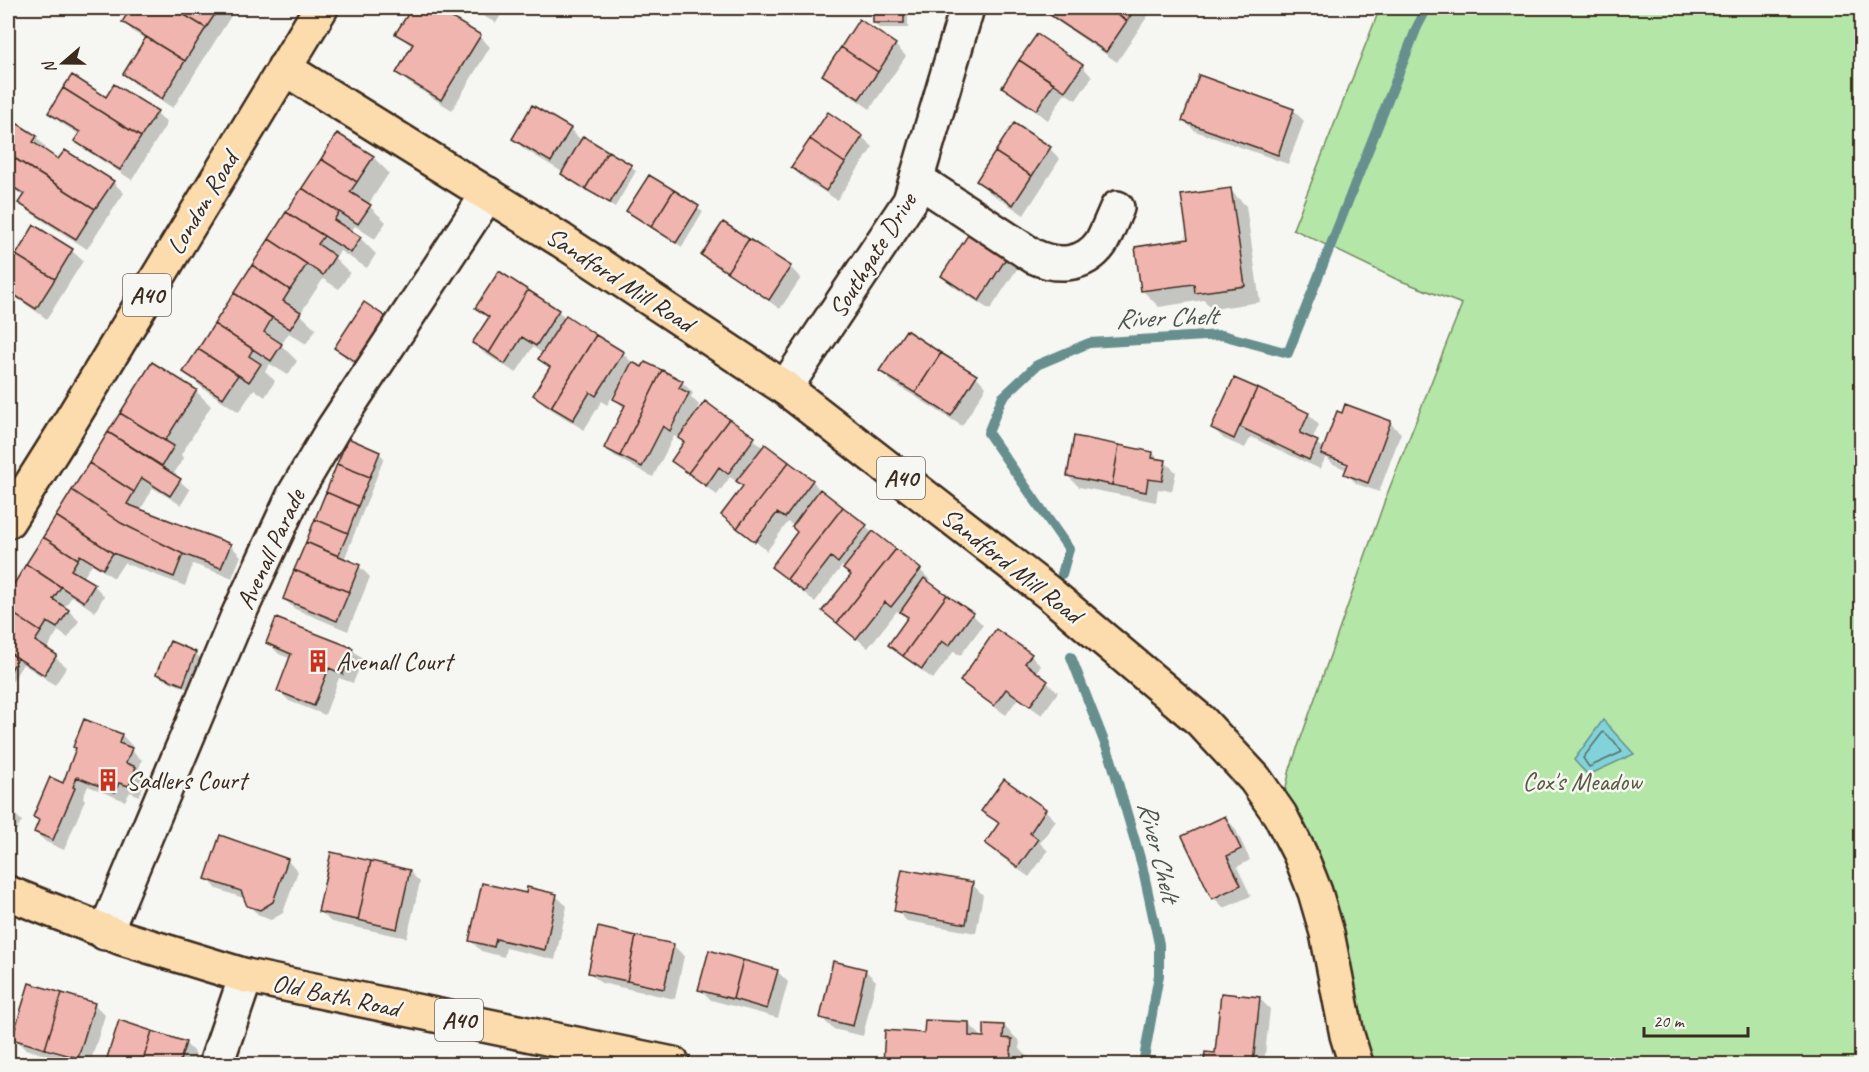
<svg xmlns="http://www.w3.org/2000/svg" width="1869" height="1072" font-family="Caveat,sans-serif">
	<rect width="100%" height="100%" fill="#f6f6f2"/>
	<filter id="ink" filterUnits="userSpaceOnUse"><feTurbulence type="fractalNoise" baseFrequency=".0167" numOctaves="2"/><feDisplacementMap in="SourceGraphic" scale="12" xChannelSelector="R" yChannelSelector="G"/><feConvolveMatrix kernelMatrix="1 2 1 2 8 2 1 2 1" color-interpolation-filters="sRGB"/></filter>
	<g filter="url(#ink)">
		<path fill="#b3e6a7" stroke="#778862" stroke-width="1.5" d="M1380 8H1861V1064H1353L1280 815 1290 769 1386 497 1462 304 1396 279 1293 229Z"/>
		<path fill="#82d3d9" stroke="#668f8e" stroke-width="1.5" d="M1603 720 1634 754 1588 775 1574 760Z"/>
		<path fill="#0003" fill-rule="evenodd" d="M133 8H236L173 108 135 84 124 74 146 39 135 33 124 22Z
			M428 8H432L480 36 490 47 452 110 409 83 398 73 413 47 397 34 423 15Z
			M469 8H505L496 23Z
			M871 8H903L908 13V28H879L874 23V11Z
			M1053 8H1153L1117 62 1060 23 1049 13Z
			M895 45 906 56 870 109 835 85 824 74Z
			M1082 66 1092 77 1076 100 1065 93 1048 120 1014 97 1004 86Z
			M107 99 157 113 167 123 132 180 87 151 76 141 80 135 61 123 50 113Z
			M1293 110 1304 121 1288 164 1195 131 1184 121Z
			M9 129 36 137 46 148 44 151 59 161 113 182 124 193 87 249 31 213 20 203 24 197 8 184V171L14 160 8 153V133Z
			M570 129 582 141 584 138 631 166 636 171 615 207 568 179 564 173 524 149 513 138Z
			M338 135 373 157 389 173 368 205 386 222 375 239 355 226 351 232 360 238 376 254 367 268 340 251 335 258 350 273 339 289 323 279 300 314 316 329 306 344 289 333 281 345 297 361 288 375 270 364 265 371 275 381 265 397 254 389 239 412 201 387 185 371Z
			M862 137 873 147 837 200 803 178 792 167Z
			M1050 149 1060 159 1024 215 989 192 978 181Z
			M649 177 703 212 682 247 628 211Z
			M1230 190 1246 206 1260 302 1212 309 1204 300 1159 307 1143 291 1189 241Z
			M35 227 72 251 83 261 47 319 8 292V271Z
			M972 231 1019 266 990 310 954 287 943 276Z
			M703 255 790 267 801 278 780 309Z
			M365 304 385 318 396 329 367 372 346 358 336 348Z
			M477 308 558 311 566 318 623 353 633 364 682 382 693 393 691 397 699 405 693 417 754 439 764 449 766 446 813 481 822 493 920 570 930 580 929 583 972 614 983 625 960 656 954 651 933 679 900 655 889 645 909 618 904 614 903 616 897 611 868 648 824 611 852 575 846 569 842 566 815 602 773 567 799 532 794 526 788 522 767 551 723 515 744 487 730 477 717 495 684 471 673 461 685 443 674 436 653 477 617 458 606 448 625 409 615 399 618 392 616 391 607 405 602 401 584 430 546 406 535 395 551 369 540 359 543 354 533 347 516 373 484 353 474 343 489 319Z
			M153 364 196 391 211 406 181 455 184 458 173 475 190 490 181 505 153 488 140 511 230 545 241 556 232 578 193 564 185 586 124 563 114 578 92 564 83 578 94 585 104 596 95 612 72 596 65 607 79 621 68 638 58 631 46 650 67 667 55 685 23 664 8 688V596Z
			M881 371 976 376 986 387 962 426 892 382Z
			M1235 380 1308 414 1319 425 1312 440 1324 449 1390 423 1401 433 1379 492 1357 484 1346 473 1348 470 1333 464 1326 457 1320 469 1251 437 1245 448 1224 439 1213 428ZM1333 457 1356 466 1355 469 1333 460Z
			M379 453 384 458 344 560 359 566 370 577 348 631 295 609 284 599Z
			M1153 453 1160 461 1165 462 1176 472 1172 491 1158 489 1156 502 1079 487 1068 476Z
			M268 643 352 649 363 660 353 683 339 678 325 715 289 701 279 691 291 659 279 654Z
			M195 653 200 658 188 689 163 679 158 674Z
			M1031 655 1041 666 1036 673 1058 692 1042 715 1018 698 1006 715 972 691 962 681Z
			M122 735 132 746 131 750 142 760 138 771 146 779 139 796 130 792 125 801 88 786 83 798 85 800 64 850 46 842 35 832 40 822 35 817 64 785Z
			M1004 781 1045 810 1056 821 1040 843 1048 851 1029 877 997 854 987 843 999 825 983 811Z
			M8 808 22 821 8 845Z
			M1225 818 1235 828 1250 860 1237 867 1251 896 1224 908 1214 898Z
			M287 860 298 871 283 913 271 920 260 916 248 905 246 899 217 889 207 878Z
			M409 871 420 882 407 938 331 922 320 911Z
			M972 884 983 895 976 933 907 921 896 910Z
			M527 895 556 896 567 906 555 960 506 948 504 957 481 951 470 940Z
			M673 945 684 956 675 999 601 983 590 973Z
			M865 970 876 981 863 1036 833 1029 822 1018Z
			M777 971 788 982 778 1018 711 1000 700 989Z
			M1259 998 1270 1009 1264 1064H1205L1207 1054 1216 1055Z
			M94 1004 105 1015 90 1064H77L25 1049 14 1038ZM25 1041 86 1059 85 1062 25 1044Z
			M120 1022 185 1043 196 1054 192 1064H106Z
			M969 1024 985 1040 1004 1026 1020 1042 1019 1048 1027 1056V1064H884L886 1032 925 1035Z"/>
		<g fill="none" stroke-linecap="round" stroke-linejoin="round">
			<path stroke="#576e69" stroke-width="1.5" d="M1603 732 1614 741 1622 752 1589 767 1583 758Z"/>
			<path stroke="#668f8e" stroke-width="10" d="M1062 574 1069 549 988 433 1002 398 1037 365 1089 343 1222 335 1288 353 1417 27 1427 8
				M1071 657 1111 759 1142 865 1159 944V975L1143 1064"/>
		</g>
		<path fill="#f0b5af" stroke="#3b2a1e" stroke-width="1.5" d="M131 8H173L206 28 185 61 122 22Z
			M173 8H219L206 28Z
			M412 8 423 13 426 8H435L481 35 441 100 396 73 413 44 395 34Z
			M474 8H489L485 14Z
			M873 8H904V23H873Z
			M1051 8H1106L1127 21 1106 52 1047 13Z
			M1106 8H1136L1127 21Z
			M859 19 896 44 878 72 841 47Z
			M1037 34 1083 65 1065 91 1019 60Z
			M146 37 185 61 162 99 123 74Z
			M841 47 878 72 859 99 822 75Z
			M1019 60 1054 83 1036 110 1002 87Z
			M72 75 106 97 114 84 158 111 141 137 63 88Z
			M1199 75 1294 109 1278 155 1182 121Z
			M63 88 141 137 120 170 74 141 80 132 48 113Z
			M532 105 571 128 551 162 512 139Z
			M828 112 863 136 845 163 810 139Z
			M1014 123 1051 147 1032 176 995 152Z
			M18 124 37 136 33 142 58 159 65 150 114 181 95 209 8 154V129Z
			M337 133 374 156 357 182 321 159Z
			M583 136 608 151 585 189 561 174Z
			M810 139 845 163 826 191 791 167Z
			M608 151 632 165 610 203 585 189Z
			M995 152 1032 176 1013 205 976 181Z
			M14 158 95 209 76 239 18 203 24 194 8 184V168Z
			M321 159 357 182 350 192 371 205 358 224 302 188Z
			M649 175 674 190 651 227 626 211Z
			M302 188 339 212 334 220 361 237 351 253 286 212Z
			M1231 188 1245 286 1195 293 1194 284 1141 291 1135 247 1188 239 1181 195Z
			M674 190 699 206 676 243 651 227Z
			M286 212 324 236 318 244 335 256 323 275 269 239Z
			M723 222 749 239 727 272 701 255Z
			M34 225 73 249 55 279 16 255Z
			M972 229 1009 254 979 301 941 276Z
			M269 239 307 264 290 290 252 265Z
			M749 239 791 266 769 300 727 272Z
			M16 255 55 279 36 309 8 291V268Z
			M252 265 290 290 283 301 301 312 290 329 234 293Z
			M499 271 528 290 489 353 472 343 489 317 475 308Z
			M528 290 559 310 536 346 522 337 505 364 489 353Z
			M234 293 272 318 264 332 282 344 271 361 214 324Z
			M364 302 386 317 356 362 334 348Z
			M566 315 596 335 551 407 533 395 550 367 538 359Z
			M214 324 253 349 249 356 261 364 249 382 198 349Z
			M906 330 941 353 915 393 879 371Z
			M596 335 624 352 596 396 590 392 573 420 551 407Z
			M198 349 238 375 223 398 183 372Z
			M941 353 977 375 951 416 915 393Z
			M152 362 197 390 165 441 120 413Z
			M632 362 642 367 645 362 662 370 620 456 604 448 625 405 613 399Z
			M662 370 683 381 679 388 689 393 670 431 663 426 642 467 620 456Z
			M1234 378 1257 388 1234 439 1211 428Z
			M1257 388 1309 413 1300 433 1318 441 1309 460 1240 427Z
			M705 401 729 419 688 473 671 461 684 442 678 438Z
			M1345 404 1391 421 1368 483 1344 474 1348 464 1321 454 1337 411 1342 413Z
			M120 413 174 446 162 466 108 432Z
			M729 419 755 437 728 474 719 467 706 486 688 473Z
			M108 432 181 479 170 496 142 478 134 492 89 463Z
			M1074 436 1119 445 1112 485 1067 476Z
			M348 438 380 452 370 477 337 464Z
			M765 444 789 462 737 528 721 515 743 486 736 481Z
			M1119 445 1153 452 1152 458 1166 460 1162 481 1148 479 1146 492 1112 485Z
			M789 462 813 480 785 518 777 513 755 542 737 528Z
			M89 463 134 492 127 504 231 544 221 568 183 554 121 523 72 490Z
			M337 464 370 477 358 506 326 492Z
			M820 489 843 507 787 579 771 567 797 532 792 527Z
			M72 490 121 523 183 554 174 577 113 553 56 516Z
			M326 492 358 506 348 533 315 519Z
			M843 507 867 525 838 563 831 557 804 592 787 579Z
			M56 516 113 553 103 569 80 555 78 559 43 537Z
			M315 519 348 533 338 556 306 542Z
			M873 531 896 549 837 623 822 611 851 575 843 569Z
			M43 537 78 559 71 570 95 584 84 602 26 564Z
			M306 542 360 565 349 592 294 570Z
			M896 549 921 569 891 607 885 602 856 639 837 623Z
			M26 564 61 587 53 599 69 610 57 628 47 622 41 632 8 610V594Z
			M294 570 349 592 337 621 283 599Z
			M924 578 947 595 903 656 888 645 908 617 900 612Z
			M947 595 973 613 949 646 942 641 922 669 903 656Z
			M8 610 41 632 35 641 57 655 44 675 8 652Z
			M276 618 353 648 343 674 329 668 314 706 277 691 291 654 266 643Z
			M996 629 1032 654 1025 663 1048 681 1030 706 1006 689 994 706 960 681Z
			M170 641 196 652 183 685 156 674Z
			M8 652 18 658 8 675Z
			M84 719 122 734 119 743 132 748 126 763 136 767 129 786 119 783 115 792 77 777 73 787 75 788 53 840 34 832 39 820 33 817 50 777 63 783 76 748 73 747Z
			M1004 779 1046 809 1030 833 1038 839 1018 867 985 843 999 823 981 811Z
			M1225 816 1241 849 1227 856 1241 885 1212 899 1182 836Z
			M220 835 288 859 273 902 260 910 247 906 241 891 205 879Z
			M331 852 371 861 358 920 318 912Z
			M371 861 410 870 397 929 358 920Z
			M902 869 973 882 966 924 894 911Z
			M482 883 526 893 527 887 557 894 545 950 496 939 494 947 469 941Z
			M598 927 636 936 627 981 588 973Z
			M636 936 674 944 664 989 627 981Z
			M709 950 743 960 733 999 698 990Z
			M743 960 778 970 767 1009 733 999Z
			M833 961 866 969 853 1026 820 1018Z
			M29 983 62 993 45 1049 12 1039Z
			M62 993 95 1003 78 1058 45 1049Z
			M1221 993 1260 997 1253 1064H1204L1205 1052 1215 1053Z
			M119 1020 152 1031 142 1064H105Z
			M925 1020 969 1022V1036L984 1037V1024L1004 1025 1003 1038 1012 1039 1010 1064H883L885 1030 924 1033Z
			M152 1031 186 1042 179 1064H142Z"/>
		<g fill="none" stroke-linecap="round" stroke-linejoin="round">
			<g stroke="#3b2a1e" stroke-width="38">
				<path id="minor" d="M918 180 1033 256C1056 267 1084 267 1101 243 1107 232 1112 219 1117 208
					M785 388 910 201 967 8
					M105 933 237 618 294 495 333 429 488 194
					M216 1064 246 976"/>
			</g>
			<g stroke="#3b2a1e" stroke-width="38">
				<path id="highway" d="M284 68 561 240 785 388 1049 593 1201 721 1255 779 1280 815 1300 854 1315 892 1327 933 1347 1035 1356 1064
					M8 521 61 437 321 8
					M8 893 122 938 246 976 673 1064"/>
			</g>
			<use href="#minor" stroke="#f6f6f2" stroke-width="33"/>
			<use href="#highway" stroke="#fcdcac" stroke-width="33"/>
		</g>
	</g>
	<defs>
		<g id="building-bare" transform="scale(1.8)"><path d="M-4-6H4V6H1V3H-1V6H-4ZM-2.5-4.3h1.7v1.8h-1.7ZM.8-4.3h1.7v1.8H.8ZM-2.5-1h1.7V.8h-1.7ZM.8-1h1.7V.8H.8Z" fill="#c8321e" stroke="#f6f6f2" stroke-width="2.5" paint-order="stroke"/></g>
	</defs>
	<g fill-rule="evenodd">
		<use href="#building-bare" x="318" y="661"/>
		<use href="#building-bare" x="108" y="780"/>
	</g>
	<g text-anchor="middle" stroke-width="5" stroke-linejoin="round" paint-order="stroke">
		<g fill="#f6f6f2" stroke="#73675e" stroke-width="1.5">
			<rect x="123" y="274" width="48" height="42" rx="4.5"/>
			<rect x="877" y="457" width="48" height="42" rx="4.5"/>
			<rect x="435" y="999" width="48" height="42" rx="4.5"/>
		</g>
		<g font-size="24" font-weight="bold" fill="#3b2a1e">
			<text x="147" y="303">A40</text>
			<text x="901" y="486">A40</text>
			<text x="459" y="1028">A40</text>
		</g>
		<g font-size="26" fill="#3b2a1e" stroke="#f6f6f2">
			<text transform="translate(202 203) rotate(-59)" y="9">London Road</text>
			<text transform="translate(872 255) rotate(-58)" y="9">Southgate Drive</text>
			<text transform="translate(620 279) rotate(33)" y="9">Sandford Mill Road</text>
			<text transform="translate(270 549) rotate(-65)" y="9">Avenall Parade</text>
			<text transform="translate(1012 565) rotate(38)" y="9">Sandford Mill Road</text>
			<text transform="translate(336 995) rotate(12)" y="9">Old Bath Road</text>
		</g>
		<g font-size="26" fill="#3b2a1e" stroke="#f6f6f2" text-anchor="start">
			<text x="336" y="670">Avenall Court</text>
			<text x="126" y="789">Sadlers Court</text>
		</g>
		<g font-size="26" fill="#595940" stroke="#f6f6f2">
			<text x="1582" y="790">Cox's Meadow</text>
		</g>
		<g font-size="27" font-style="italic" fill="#4d544d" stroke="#f6f6f2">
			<text transform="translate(1166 317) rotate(-2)" y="9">River Chelt</text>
			<text transform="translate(1159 851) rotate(76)" y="9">River Chelt</text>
		</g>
	</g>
	<rect width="1869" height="1072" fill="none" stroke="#f6f6f2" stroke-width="30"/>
	<rect x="15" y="15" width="1839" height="1042" fill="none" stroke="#3b2a1e" stroke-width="2" filter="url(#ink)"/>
	<g transform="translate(63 63) rotate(250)" stroke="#f6f6f2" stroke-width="4.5" paint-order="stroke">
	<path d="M0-4.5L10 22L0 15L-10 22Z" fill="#3b2a1e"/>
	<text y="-9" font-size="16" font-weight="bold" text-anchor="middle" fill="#3b2a1e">N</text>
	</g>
	<path d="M1644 1027v9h104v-9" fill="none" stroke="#3b2a1e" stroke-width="3"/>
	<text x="1653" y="1027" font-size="18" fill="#3b2a1e" stroke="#f6f6f2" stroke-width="4.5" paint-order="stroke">20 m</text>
</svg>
